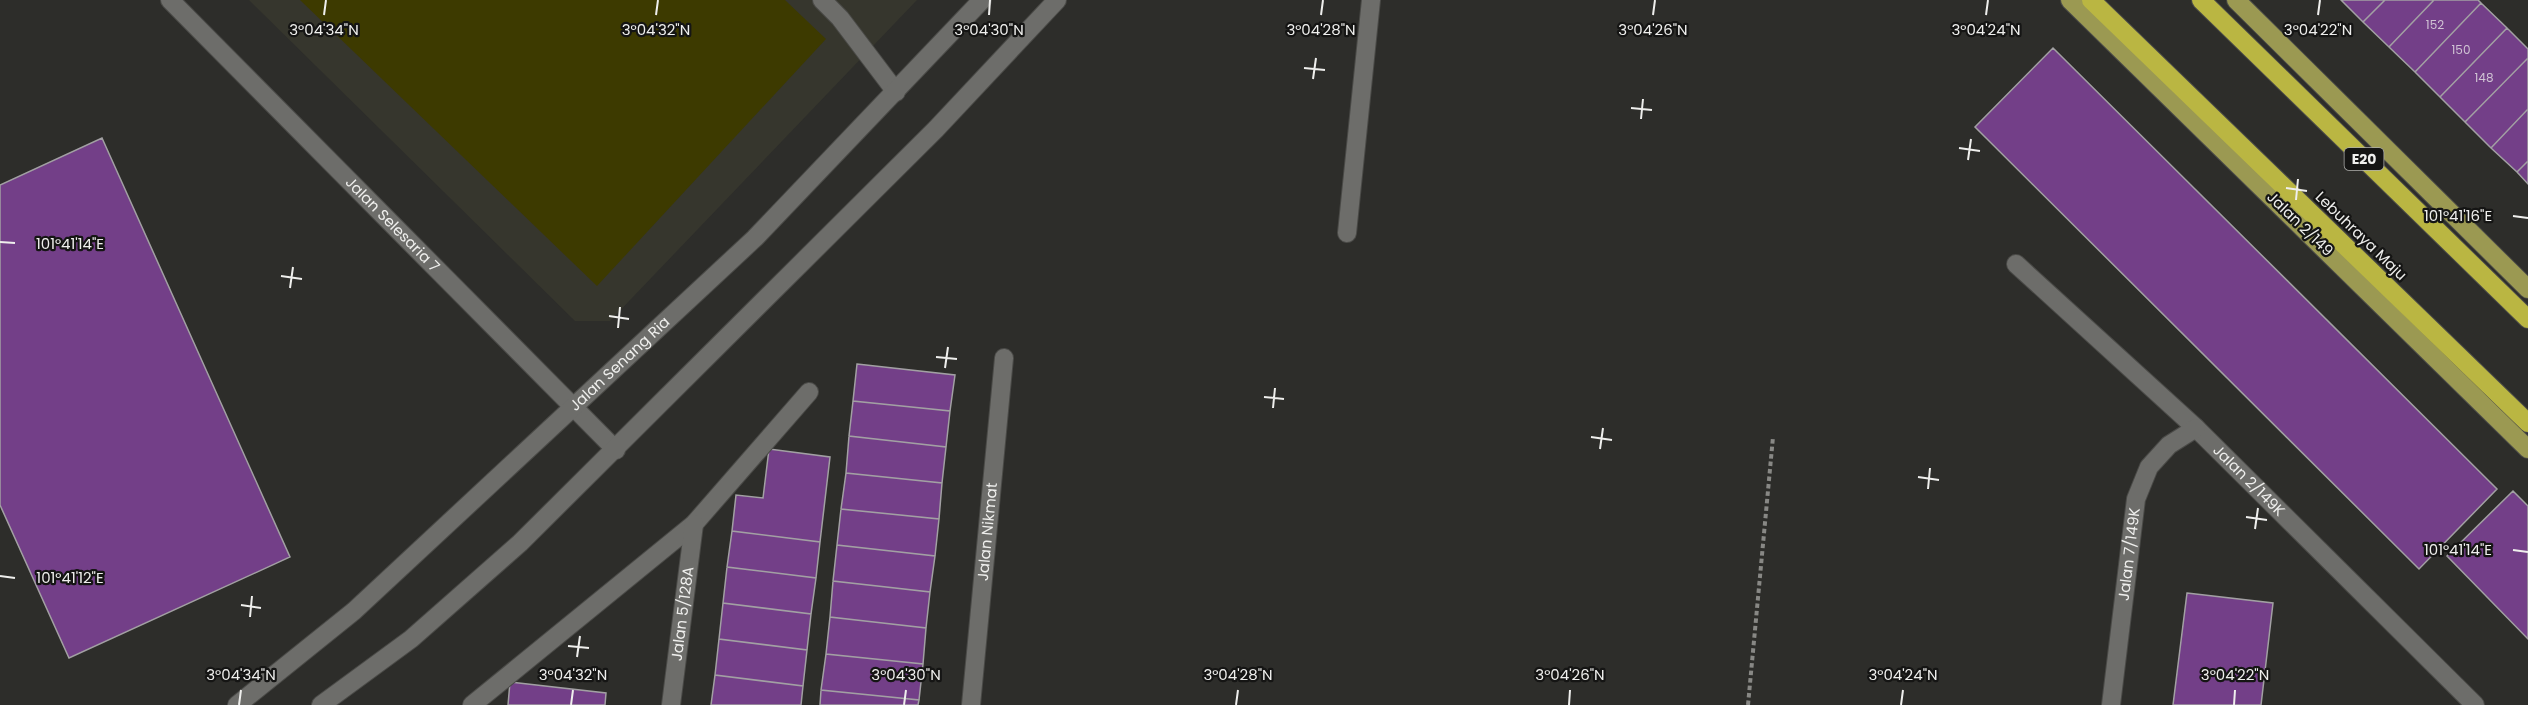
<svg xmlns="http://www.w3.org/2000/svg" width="2528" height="705" font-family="Poppins,sans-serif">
	<rect width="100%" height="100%" fill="#2d2d2a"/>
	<path fill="#36362d" d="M249 0H917L610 321H575Z"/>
	<path fill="#3d3a00" d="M300 0H785L826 39 597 286Z"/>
	<path fill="#733f88" stroke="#a2a0a3" stroke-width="1.5" d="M2341 0H2385L2363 22Z
		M2385 0H2434L2389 47 2363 22Z
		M2434 0H2478L2481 3 2415 72 2389 47Z
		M2481 3 2507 28 2440 97 2415 72Z
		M2507 28 2528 49V58L2465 122 2440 97Z
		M2053 48 2497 489 2419 569 1975 127Z
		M2528 58V109L2491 148 2465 122Z
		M2528 109V161L2517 172 2491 148Z
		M102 138 290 557 69 658 0 505V185Z
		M2528 161V184L2517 172Z
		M857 364 955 375 950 411 853 401Z
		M853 401 950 411 946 447 849 436Z
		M849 436 946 447 942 483 846 473Z
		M769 449 830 457 820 542 732 531 736 495 763 498Z
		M846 473 942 483 939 519 841 509Z
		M2513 491 2528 506V639L2447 556Z
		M841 509 939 519 935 556 837 545Z
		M732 531 820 542 816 578 727 567Z
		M837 545 935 556 930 592 833 581Z
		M727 567 816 578 811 614 723 603Z
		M833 581 930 592 926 628 830 617Z
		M2187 593 2273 603 2261 705H2173Z
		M723 603 811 614 807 650 719 639Z
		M830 617 926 628 923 664 826 654Z
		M719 639 807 650 803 686 715 675Z
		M826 654 923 664 919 700 821 690Z
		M715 675 803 686 801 705H711Z
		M510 682 606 693 605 705H508Z
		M821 690 919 700 918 705H820Z"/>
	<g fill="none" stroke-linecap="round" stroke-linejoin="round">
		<g stroke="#4a4a47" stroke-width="20">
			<g id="minor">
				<path id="s1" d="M170 0 616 450"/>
				<path d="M822 0 840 18 896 92"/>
				<path d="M1347 233 1371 0"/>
				<path id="s2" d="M2016 264 2196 428 2475 705"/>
				<path id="s3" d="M237 705 354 611 755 238 982 0"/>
				<path d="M321 705 411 639 520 543 936 129 1057 0"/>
				<path d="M472 705 694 524 809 392"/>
				<path id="s4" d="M671 705 694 524"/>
				<path id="s5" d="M971 705 1004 358"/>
				<path id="s6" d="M2111 705 2136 499 2149 467 2169 445 2196 428"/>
			</g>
		</g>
		<g stroke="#4a4a47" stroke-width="20">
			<path id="major" d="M2070 0 2528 449
				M2236 0 2528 289"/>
		</g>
		<g stroke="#4a4a47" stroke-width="20">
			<path id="highway" d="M2091 0 2528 423
				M2201 0 2528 319"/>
		</g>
		<path stroke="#888885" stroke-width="4" stroke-dasharray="4.5 3" stroke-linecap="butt" d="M1748 705 1773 437"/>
		<use href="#minor" stroke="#6d6d6a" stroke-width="18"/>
		<use href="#major" stroke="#9b9952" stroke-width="18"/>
		<use href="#highway" stroke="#bab642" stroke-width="18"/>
	</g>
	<path fill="none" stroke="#efefed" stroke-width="2" d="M324 15 326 0M656 15 658 0M989 15 990 0M1321 15 1323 0M1653 15 1655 0M1986 15 1988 0M2318 15 2320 0M1304 68 1325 70M1313 79 1316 58M1631 108 1652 110M1641 119 1643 99M1959 148 1980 151M1968 160 1971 139M2286 188 2307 191M2296 200 2298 179M2513 216 2528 218M0 242 15 243M281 276 302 279M290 288 293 267M609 316 629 319M618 328 620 307M936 357 957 359M945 368 948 347M1264 397 1284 399M1273 408 1275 388M1591 437 1612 440M1600 449 1603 428M1918 477 1939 480M1928 489 1930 468M2246 517 2267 520M2255 529 2258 508M2513 550 2528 552M0 576 15 578M241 605 261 608M250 617 252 596M568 646 589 648M577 657 580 636M239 705 241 690M571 705 573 690M904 705 906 690M1236 705 1238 690M1569 705 1570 690M1901 705 1903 690M2234 705 2235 690"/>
	<g text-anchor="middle" stroke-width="4.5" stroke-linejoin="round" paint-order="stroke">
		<g font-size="12" fill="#d0c3d4">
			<text x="2435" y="29">152</text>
			<text x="2461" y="54">150</text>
			<text x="2484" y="82">148</text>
		</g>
		<rect fill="#151514" stroke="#aeaeac" stroke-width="1.5" x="2344.5" y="148" width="39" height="22" rx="4.5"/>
		<g font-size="14" font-weight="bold" fill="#efefed">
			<text x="2364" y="164">E20</text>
		</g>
		<g font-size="15" fill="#efefed" stroke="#151514">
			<text transform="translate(2300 224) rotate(44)" y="5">Jalan 2/149</text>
			<text dy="5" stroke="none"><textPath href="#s1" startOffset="316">Jalan Selesaria 7</textPath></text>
			<text transform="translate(2361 236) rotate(44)" y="5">Lebuhraya Maju</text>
			<text dy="5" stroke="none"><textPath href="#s3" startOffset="513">Jalan Senang Ria</textPath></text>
			<text dy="5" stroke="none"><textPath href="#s2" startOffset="318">Jalan 2/149K</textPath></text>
			<text dy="5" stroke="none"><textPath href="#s5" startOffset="174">Jalan Nikmat</textPath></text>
			<text dy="5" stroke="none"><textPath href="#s6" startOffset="152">Jalan 7/149K</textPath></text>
			<text dy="5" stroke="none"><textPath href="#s4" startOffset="92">Jalan 5/128A</textPath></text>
		</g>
	</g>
	<g font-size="15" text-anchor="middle" fill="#efefed" stroke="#151514" stroke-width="4.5" stroke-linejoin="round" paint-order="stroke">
		<text x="324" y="35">3°04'34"N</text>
		<text x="656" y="35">3°04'32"N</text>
		<text x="989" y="35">3°04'30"N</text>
		<text x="1321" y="35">3°04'28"N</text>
		<text x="1653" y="35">3°04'26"N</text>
		<text x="1986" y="35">3°04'24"N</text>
		<text x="2318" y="35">3°04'22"N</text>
		<text x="2458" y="221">101°41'16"E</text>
		<text x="70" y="249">101°41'14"E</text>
		<text x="2458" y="555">101°41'14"E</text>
		<text x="70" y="583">101°41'12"E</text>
		<text x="241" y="680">3°04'34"N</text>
		<text x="573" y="680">3°04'32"N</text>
		<text x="906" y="680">3°04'30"N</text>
		<text x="1238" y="680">3°04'28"N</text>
		<text x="1570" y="680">3°04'26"N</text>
		<text x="1903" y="680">3°04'24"N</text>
		<text x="2235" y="680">3°04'22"N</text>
	</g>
</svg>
